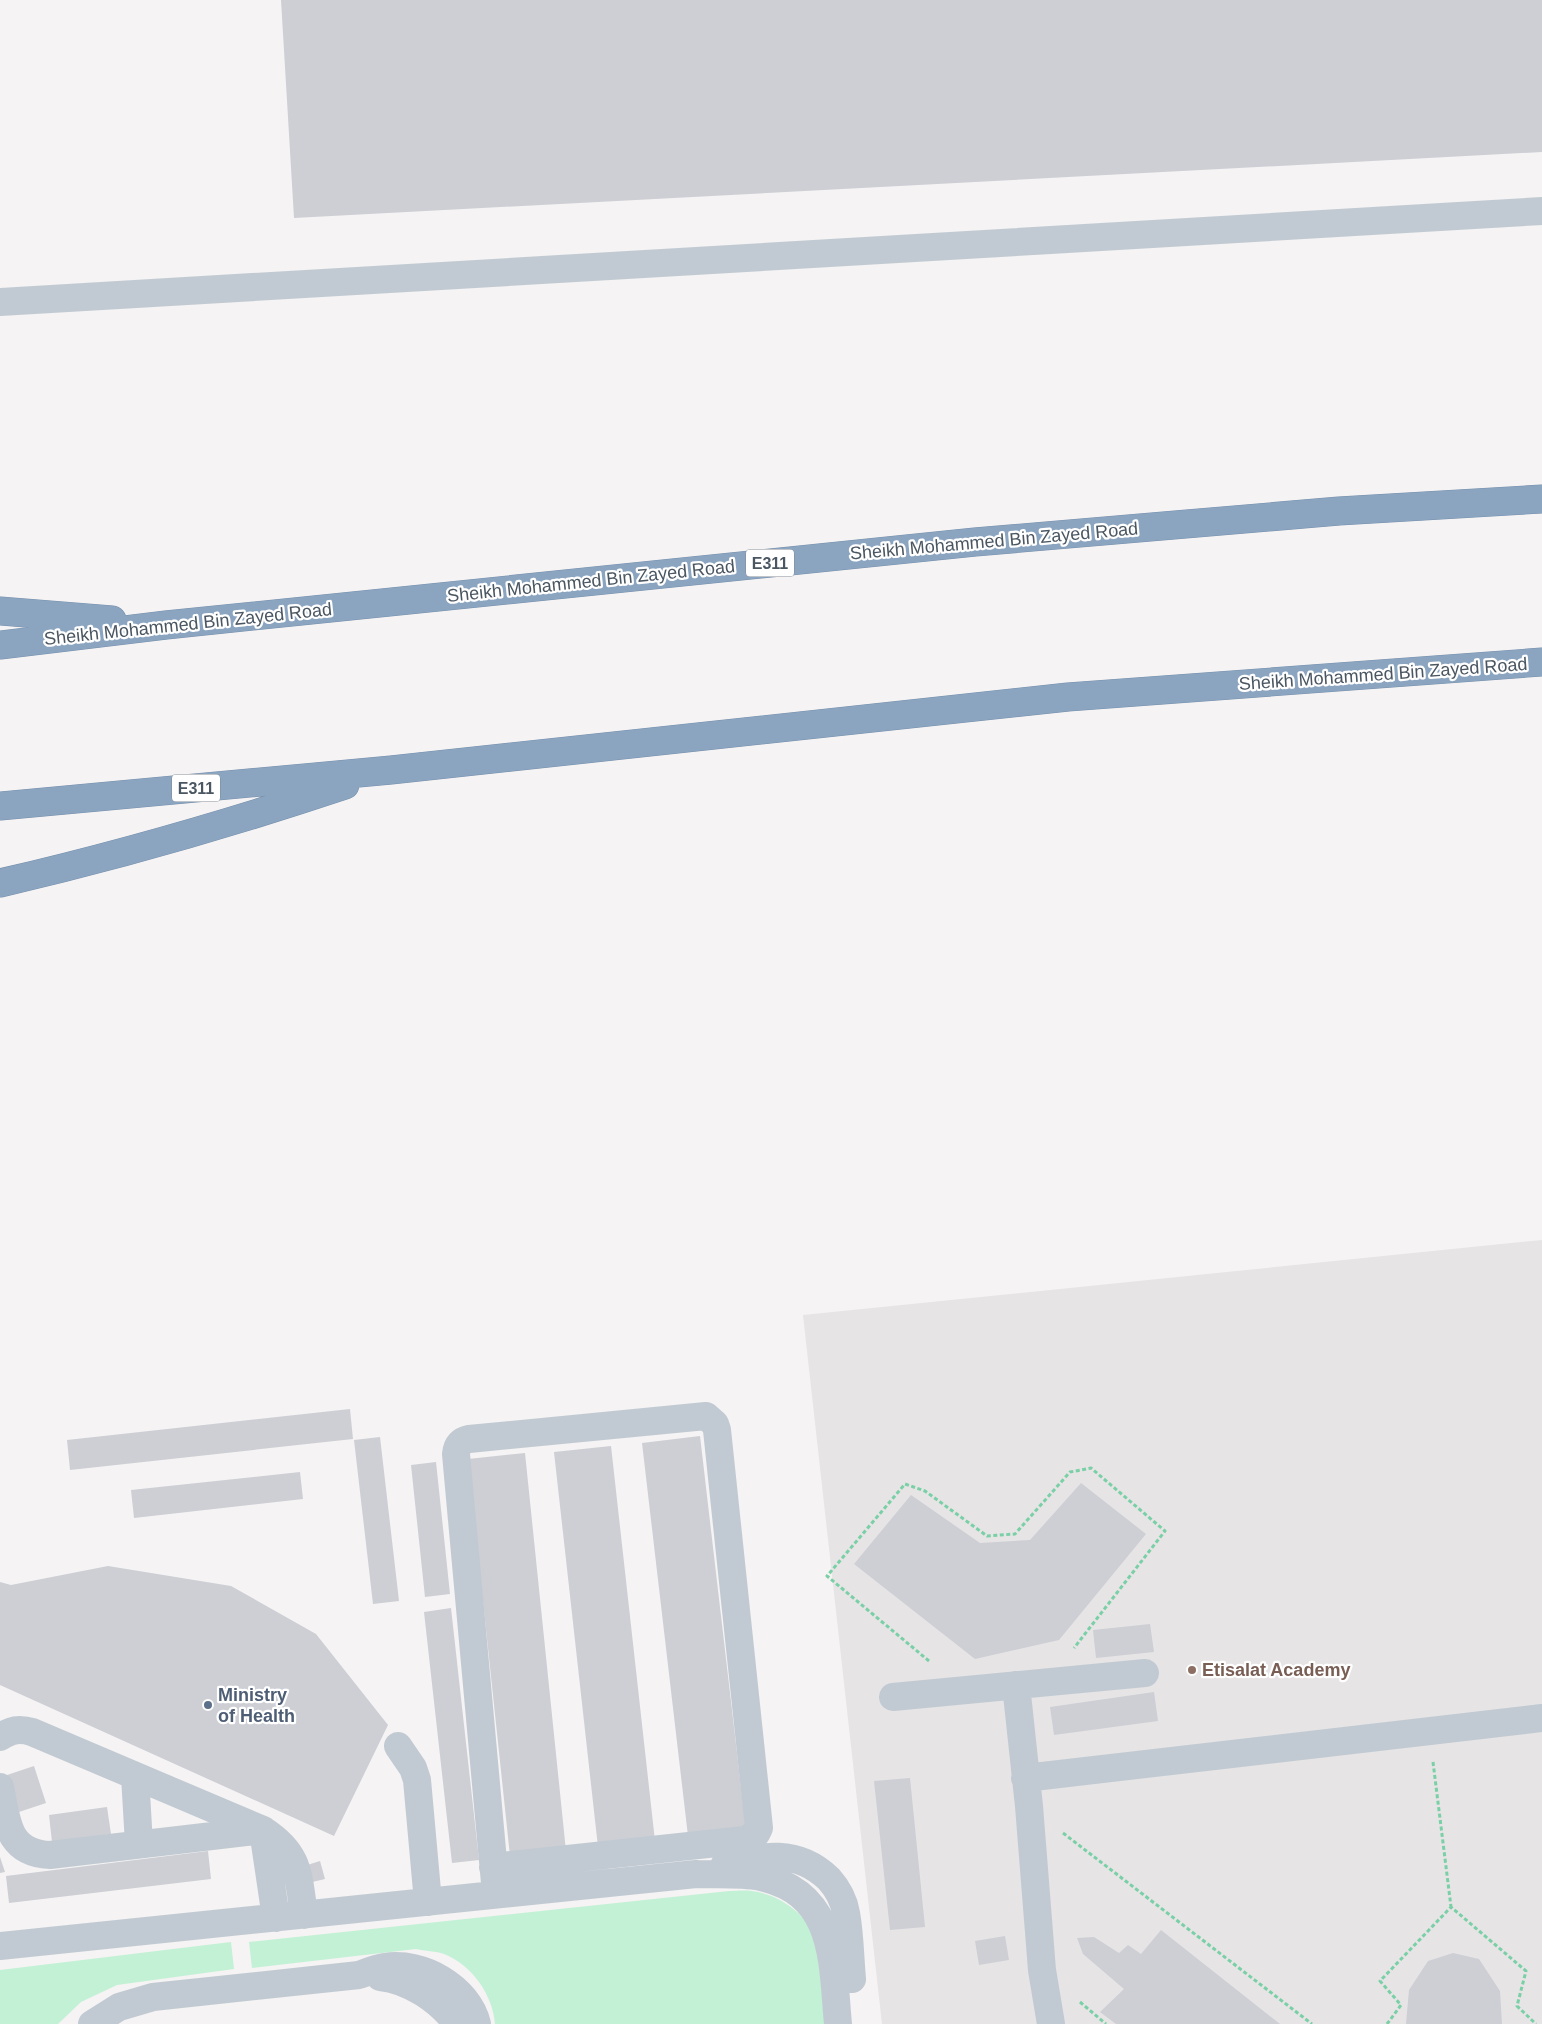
<svg xmlns="http://www.w3.org/2000/svg" width="1542" height="2024" font-family="Arial,sans-serif">
	<rect width="100%" height="100%" fill="#f5f3f3"/>
	<path fill="#e6e4e5" d="M1542 1240V2024H882L803 1315Z"/>
	<path fill="#c3f1d5" d="M729 1891C736 1891 744 1890 752 1891 776 1894 802 1910 813 1933 822 1952 823 2001 825 2024H495C493 1995 472 1965 444 1954 436 1951 425 1951 416 1949L252 1968 249 1942Z
		M231 1942 234 1969 117 1985 81 2002 58 2024H0V1970Z"/>
	<path fill="#cdcfd5" d="M281 0H1542V152L294 218Z
		M350 1409 353 1439 70 1470 67 1440Z
		M700 1436 746 1830 688 1836 642 1443Z
		M380 1437 399 1601 373 1604 354 1440Z
		M611 1446 655 1841 598 1847 554 1452Z
		M525 1453 566 1851 510 1856 468 1459Z
		M436 1462 450 1594 425 1597 411 1465Z
		M300 1472 303 1499 134 1518 131 1490Z
		M1081 1483 1146 1534 1059 1640 975 1659 854 1564 911 1495 980 1543 1030 1540Z
		M108 1566 231 1586 316 1634 388 1725 334 1836 0 1685V1582L11 1585Z
		M451 1608 479 1860 452 1863 424 1612Z
		M1150 1624 1154 1652 1096 1658 1093 1630Z
		M1154 1692 1158 1721 1054 1735 1050 1707Z
		M34 1766 46 1803 19 1812 7 1775Z
		M910 1778 925 1927 890 1930 874 1781Z
		M107 1807 111 1834 52 1842 49 1815Z
		M208 1851 211 1879 9 1903 6 1876Z
		M0 1857 5 1872 0 1873Z
		M320 1861 325 1879 308 1883 304 1866Z
		M1161 1930 1280 2024H1116L1100 2012 1124 1989 1083 1954 1077 1938 1094 1937 1119 1953 1128 1945 1141 1954Z
		M1005 1936 1009 1960 979 1965 975 1941Z
		M1453 1953 1479 1959 1500 1991 1502 2024H1406L1409 1990 1428 1961Z"/>
	<g fill="none" stroke-linecap="round" stroke-linejoin="round">
		<g stroke="#7690ad" stroke-width="29">
			<path id="highway" d="M0 611 112 620
				M0 645 166 625 975 542 1339 511 1542 499
				M0 806 391 770 1068 697 1542 662
				M0 883C117 856 231 823 345 785"/>
		</g>
		<path stroke="#7ad0a6" stroke-width="3" stroke-dasharray="4 2.5" stroke-linecap="butt" d="M929 1661 827 1576 905 1484 925 1491 987 1536 1015 1534 1070 1472 1091 1468 1165 1531 1074 1648
			M1433 1762 1451 1907
			M1063 1833 1312 2024
			M1080 2002 1106 2024
			M1387 2024 1401 2005 1380 1981 1451 1907 1526 1971 1517 2006 1536 2024"/>
		<path stroke="#c1cad2" stroke-width="28" d="M0 302 1542 211
			M1016 1685 1029 1806 1042 1970 1051 2024
			M893 1697 1145 1673
			M0 1737C11 1730 19 1728 32 1732L263 1830 50 1855C7 1853 7 1821 0 1787
			M398 1746 413 1768 417 1780 428 1902
			M135 1776 139 1844
			M1025 1778 1542 1718
			M263 1830C300 1854 298 1874 304 1915
			M263 1830 276 1918
			M724 1866C762 1855 797 1848 829 1879 837 1888 844 1901 846 1913 850 1935 850 1957 852 1979
			M493 1867 745 1840 756 1834 759 1828 717 1430 715 1424 706 1416 469 1439C460 1441 457 1445 456 1454L496 1894
			M0 1946 696 1874C717 1875 740 1873 761 1877 837 1894 832 1962 838 2024
			M380 1977C410 1980 440 2001 457 2024
			M92 2024 119 2007 153 1997 359 1975C367 1972 377 1968 385 1967 422 1961 468 1987 477 2024"/>
		<use href="#highway" stroke="#8ba5c1" stroke-width="28"/>
	</g>
	<circle fill="#8d6e63" stroke="#fff" stroke-width="2" cx="1192" cy="1670" r="5"/>
	<circle fill="#5c6f8a" stroke="#fff" stroke-width="2" cx="208" cy="1705" r="5"/>
	<g text-anchor="middle" stroke-width="4.5" stroke-linejoin="round" paint-order="stroke">
		<g fill="#fff" stroke="#808990" stroke-width="1">
			<rect x="746" y="549.5" width="48" height="27" rx="4"/>
			<rect x="172" y="774.5" width="48" height="27" rx="4"/>
		</g>
		<g font-size="16" font-weight="bold" fill="#4a5661">
			<text x="770" y="569">E311</text>
			<text x="196" y="794">E311</text>
		</g>
		<g font-size="18" fill="#4a5661" stroke="#fff">
			<text transform="translate(994 541) rotate(-5)" y="6">Sheikh Mohammed Bin Zayed Road</text>
			<text transform="translate(591 581) rotate(-6)" y="6">Sheikh Mohammed Bin Zayed Road</text>
			<text transform="translate(188 624) rotate(-6)" y="6">Sheikh Mohammed Bin Zayed Road</text>
			<text transform="translate(1383 674) rotate(-4)" y="6">Sheikh Mohammed Bin Zayed Road</text>
		</g>
		<g font-size="18" font-weight="bold" fill="#785e54" stroke="#fff" text-anchor="start">
			<text x="1202" y="1676">Etisalat Academy</text>
		</g>
		<g font-size="18" font-weight="bold" fill="#4e5e75" stroke="#fff" text-anchor="start">
			<text x="218" y="1701">Ministry<tspan x="218" dy="21">of Health</tspan></text>
		</g>
	</g>
</svg>
